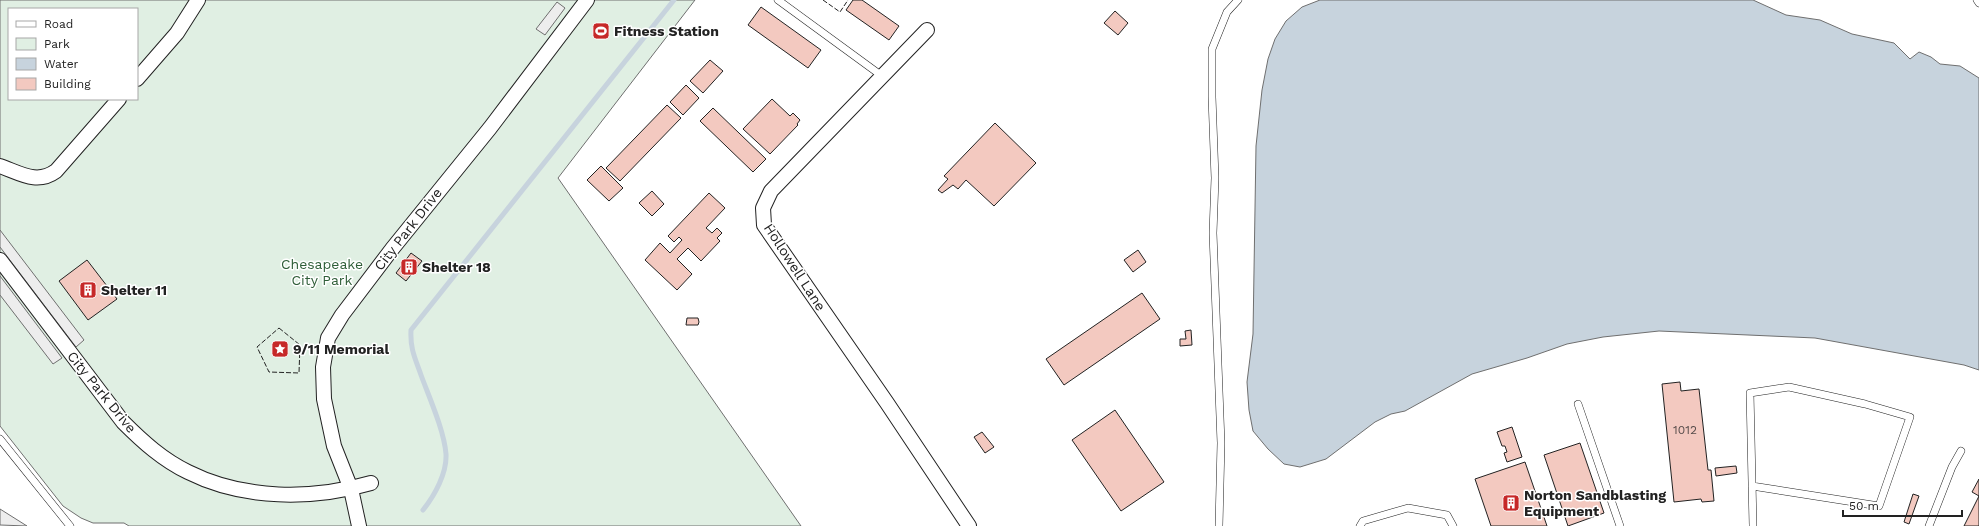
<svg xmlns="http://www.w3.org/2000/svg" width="1979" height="526" font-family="'Work Sans',sans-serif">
	<rect width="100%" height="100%" fill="#fff"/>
	<path fill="#e0efe3" stroke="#6f6f6f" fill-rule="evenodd" d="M0 0H695L558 178 801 526H129L124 523H93L81 518 63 506 0 426ZM9 9H137V99H9Z"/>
	<path fill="#ededed" stroke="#6f6f6f" d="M557 2 565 8 545 35 536 29Z
		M0 230 84 340 76 347 0 247Z
		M0 276 62 358 53 364 0 295Z
		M0 509 27 526 0 525Z"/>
	<path fill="#c7d3dd" stroke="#6f6f6f" d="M1320 0H1753L1786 15 1820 20 1852 34 1894 43 1910 59 1919 52 1931 57 1940 64 1960 66 1979 78V370L1964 365 1815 338 1659 331 1603 337 1567 344 1527 358 1472 374 1405 411 1391 414 1375 422 1326 459 1300 467 1284 464 1268 449 1253 431 1249 410 1247 382 1253 334 1256 146 1262 90 1268 59 1275 39 1286 21 1302 7Z"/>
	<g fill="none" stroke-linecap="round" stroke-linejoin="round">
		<path stroke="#c7d3dd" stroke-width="5" d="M423 510C435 495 447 473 446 454 444 430 429 397 421 375 415 358 410 349 411 330L674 0"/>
	</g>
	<path fill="#f3c9c0" stroke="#222" d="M853 0H862L899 26 889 40 846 10Z
		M761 7 821 50 808 68 748 25Z
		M1115 11 1128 23 1118 35 1104 23Z
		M710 60 723 71 703 93 690 81Z
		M686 85 699 98 683 115 670 102Z
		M772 99 790 116 793 113 800 120 797 124 798 125 770 154 743 129Z
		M667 105 681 118 620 181 606 168Z
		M713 108 766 159 753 172 700 121Z
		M995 123 1036 163 994 206 966 180 958 189 953 185 942 193 938 190 948 179 944 176Z
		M601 166 623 188 609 201 587 180Z
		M652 191 664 204 652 216 639 203Z
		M709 193 725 208 706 228 712 233 717 228 722 233 717 238 720 241 701 261 688 248 677 259 692 274 677 290 645 260 660 243 670 253 682 240 679 237 674 242 668 236Z
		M1138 250 1146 262 1133 272 1124 260Z
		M411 253 422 261 406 281 396 273Z
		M87 260 117 299 88 320 59 281Z
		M1142 293 1160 319 1064 385 1046 359Z
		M687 318H698L699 322 698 325H686Z
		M1191 330 1192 345 1180 346V339H1186L1185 331Z
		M1680 382 1681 391 1699 389 1708 470H1711L1714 501 1702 502 1701 499 1674 502 1662 384Z
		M1115 410 1164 482 1121 511 1072 440Z
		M1512 427 1522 457 1507 462 1504 453 1507 452 1505 446H1502L1497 432Z
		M982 432 994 447 985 453 974 437Z
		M1580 443 1604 513 1568 526 1544 455Z
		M1525 462 1547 526H1491L1475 479Z
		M1736 466 1737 473 1716 476 1715 468Z
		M1979 479V496L1972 492Z
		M1913 494 1919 496 1909 524 1904 522Z
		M1979 496V526H1964Z"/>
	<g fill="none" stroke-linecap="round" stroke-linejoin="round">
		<g stroke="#222" stroke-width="8">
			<path id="service" d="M778 0 882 76
				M1977 0 1979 3
				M1578 404 1620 526
				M0 439 70 526
				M1752 486 1879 506 1910 417 1865 404 1789 387 1750 393 1753 526
				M1219 526 1221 443 1213 233 1215 178 1212 97V49L1227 12 1238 0
				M1360 526 1363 521 1408 508 1447 515 1453 526
				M1929 526 1952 467 1961 451"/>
		</g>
		<g stroke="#222" stroke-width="16">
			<path id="minor" d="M927 30 771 191 763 208 764 225 887 403 969 526
				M137 79 177 33 198 0
				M0 166C20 173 37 185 56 171L119 99
				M0 260 123 422C143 442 163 460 188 472 244 500 312 500 371 483
				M359 526 351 489 334 446 324 399 323 367 328 338 342 315 392 249 490 128 587 0"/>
		</g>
		<use href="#service" stroke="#fff" stroke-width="7"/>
		<use href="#minor" stroke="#fff" stroke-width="14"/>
		<path stroke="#222" stroke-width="1" stroke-dasharray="5 2" stroke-linecap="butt" d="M823 0 840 12 848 0
			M279 328 300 345 299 373 269 372 257 347Z"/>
	</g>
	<defs>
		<g id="stadium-square" transform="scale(0.9)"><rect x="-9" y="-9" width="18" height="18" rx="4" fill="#c62828" stroke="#fff"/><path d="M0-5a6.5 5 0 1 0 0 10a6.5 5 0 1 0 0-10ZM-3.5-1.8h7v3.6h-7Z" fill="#fff"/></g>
		<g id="building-square" transform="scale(0.9)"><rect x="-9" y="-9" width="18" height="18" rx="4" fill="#c62828" stroke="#fff"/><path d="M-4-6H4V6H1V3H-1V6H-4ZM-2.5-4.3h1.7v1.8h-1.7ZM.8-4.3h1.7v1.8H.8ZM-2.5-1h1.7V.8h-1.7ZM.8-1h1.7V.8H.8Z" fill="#fff"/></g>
		<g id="sight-square" transform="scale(0.9)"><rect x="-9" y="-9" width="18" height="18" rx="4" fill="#c62828" stroke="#fff"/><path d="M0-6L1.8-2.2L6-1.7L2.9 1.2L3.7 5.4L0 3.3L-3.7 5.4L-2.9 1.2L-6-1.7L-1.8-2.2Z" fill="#fff"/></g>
	</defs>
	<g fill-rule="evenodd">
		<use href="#stadium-square" x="601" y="31"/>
		<use href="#building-square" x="409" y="267"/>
		<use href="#building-square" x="88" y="290"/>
		<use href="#sight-square" x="280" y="349"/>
		<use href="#building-square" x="1511" y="503"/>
	</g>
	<g text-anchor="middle" stroke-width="3" stroke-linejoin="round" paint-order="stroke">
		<g font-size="12" fill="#564c4a">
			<text x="1685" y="434">1012</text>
		</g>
		<g font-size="14" font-weight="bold" fill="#222" stroke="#fff" text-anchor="start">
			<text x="614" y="36">Fitness Station</text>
			<text x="422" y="272">Shelter 18</text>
			<text x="101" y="295">Shelter 11</text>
			<text x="293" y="354">9/11 Memorial</text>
			<text x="1524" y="500">Norton Sandblasting<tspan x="1524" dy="16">Equipment</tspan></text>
		</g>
		<g font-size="14" fill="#222" stroke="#fff">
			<text transform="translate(408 229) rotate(-52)" y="5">City Park Drive</text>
			<text transform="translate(795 267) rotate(57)" y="5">Hollowell Lane</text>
			<text transform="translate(102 392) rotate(51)" y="5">City Park Drive</text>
		</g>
		<g font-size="14" fill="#2f5e38" stroke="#fff">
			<text x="322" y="269">Chesapeake<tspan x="322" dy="16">City Park</tspan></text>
		</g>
	</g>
	<rect x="8" y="8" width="130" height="92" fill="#ffffff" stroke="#a7a7a7"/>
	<rect x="16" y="21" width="20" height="6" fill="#ffffff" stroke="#a7a7a7"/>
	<text x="44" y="28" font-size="12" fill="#222222">Road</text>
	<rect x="16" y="38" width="20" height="12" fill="#e0efe3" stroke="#a7a7a7"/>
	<text x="44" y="48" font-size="12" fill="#222222">Park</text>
	<rect x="16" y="58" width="20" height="12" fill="#c7d3dd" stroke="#a7a7a7"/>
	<text x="44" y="68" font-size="12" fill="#222222">Water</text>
	<rect x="16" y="78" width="20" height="12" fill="#f3c9c0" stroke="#a7a7a7"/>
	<text x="44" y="88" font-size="12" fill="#222222">Building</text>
	<path d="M1843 510v6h119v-6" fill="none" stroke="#222222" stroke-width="2"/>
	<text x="1849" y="510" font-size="12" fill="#222222" stroke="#ffffff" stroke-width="3" paint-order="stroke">50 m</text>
</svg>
